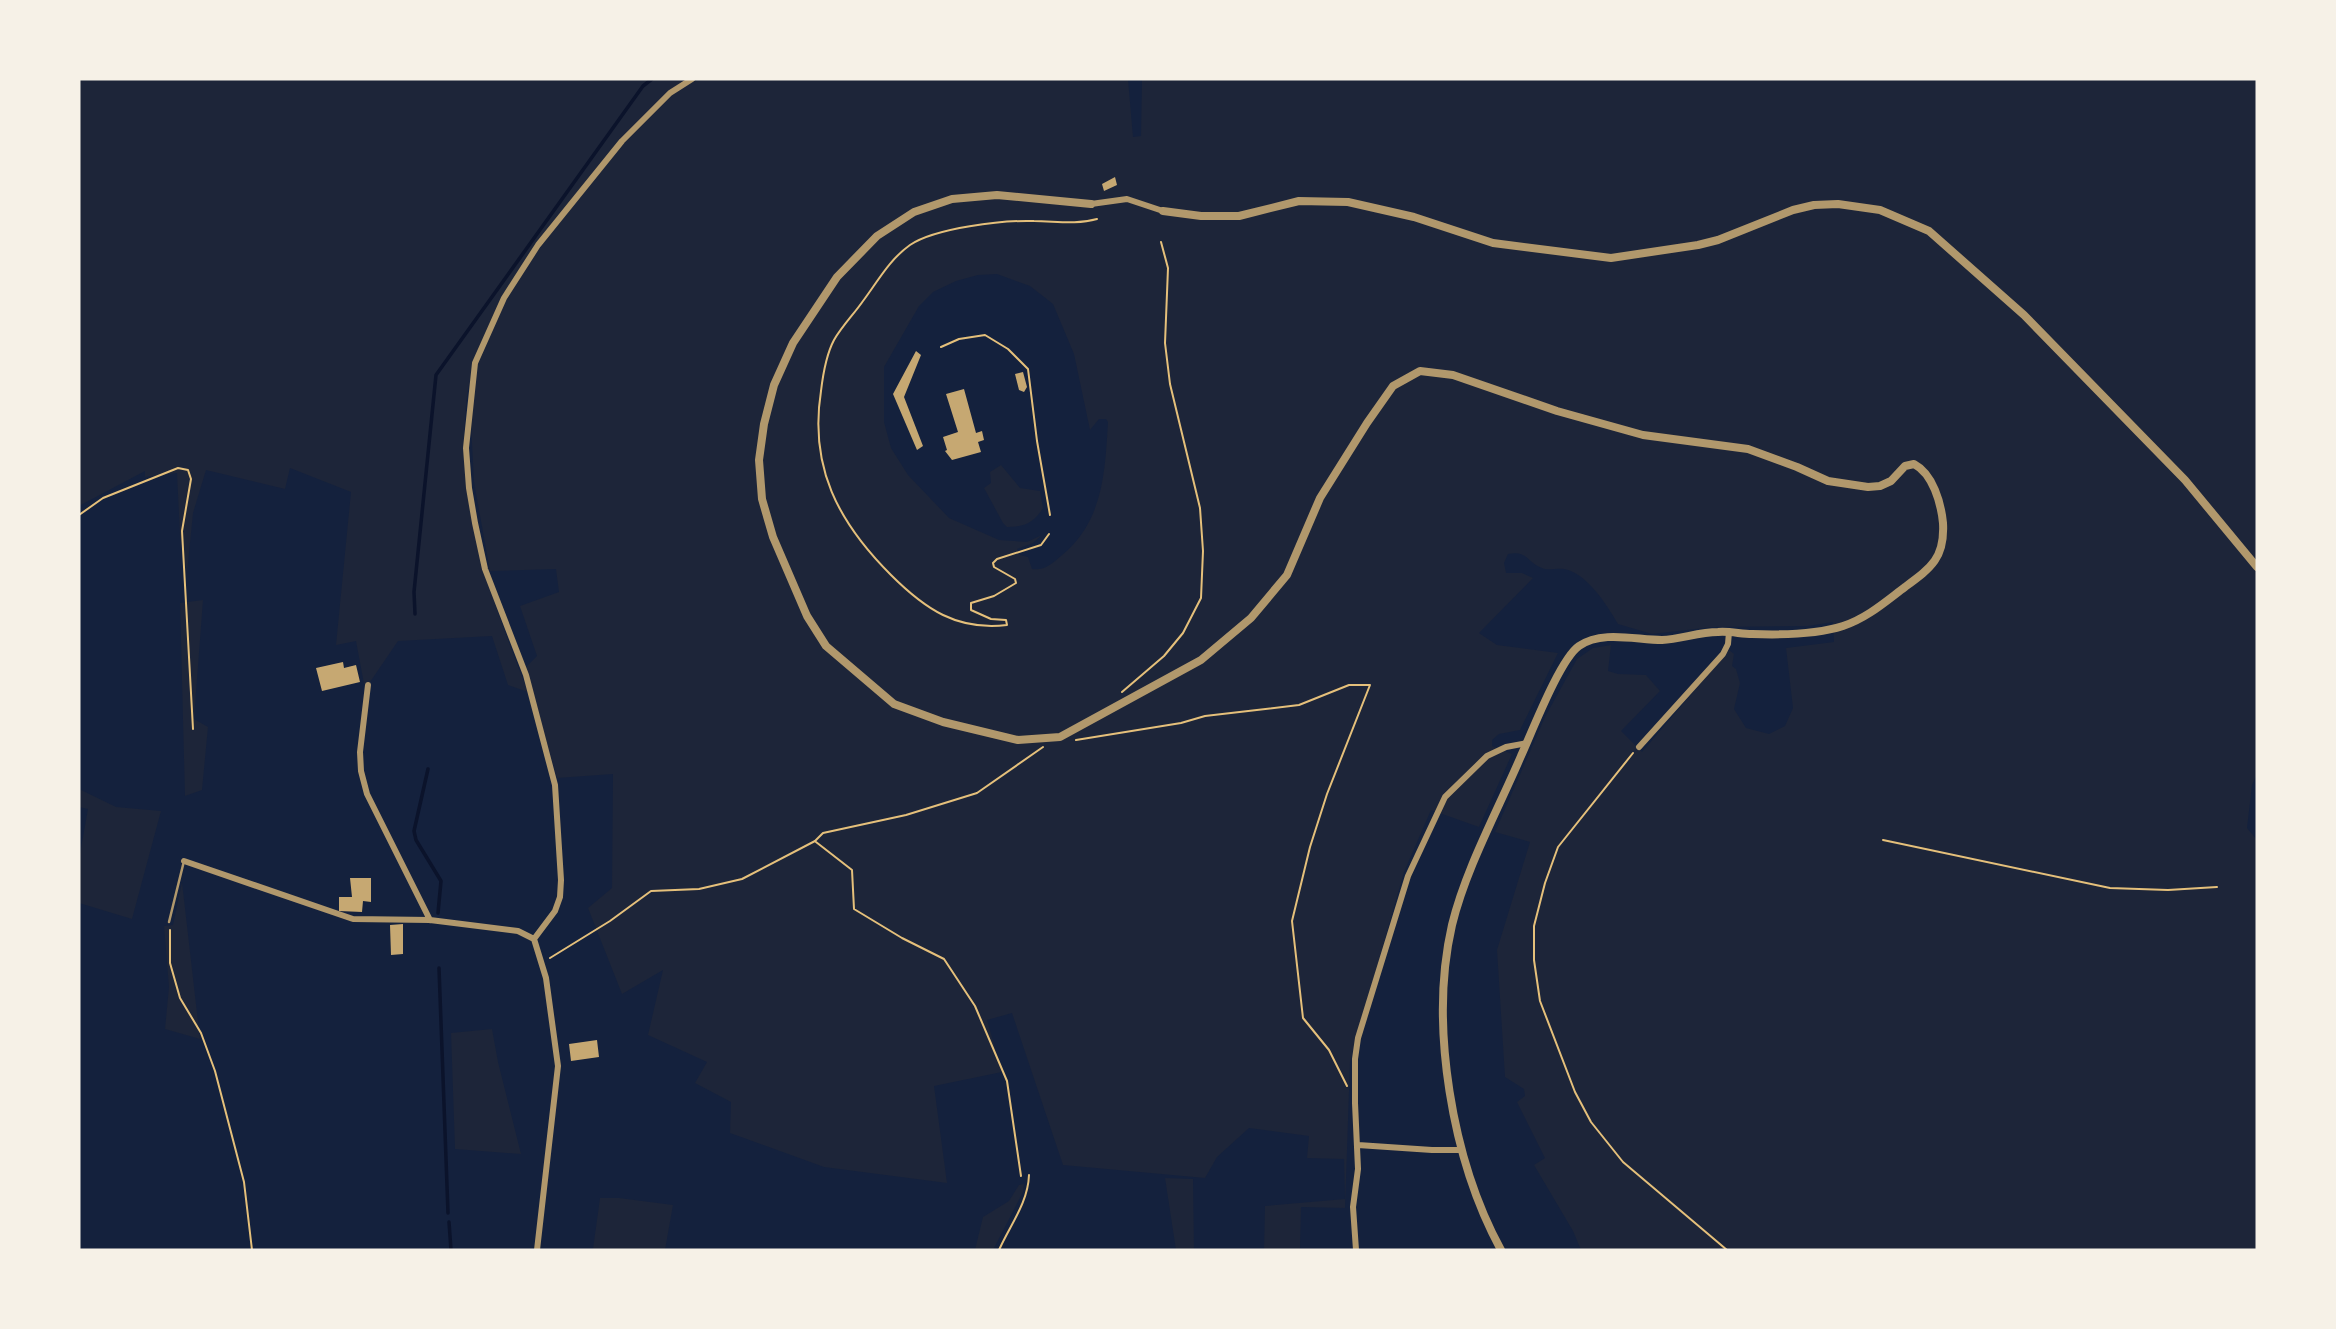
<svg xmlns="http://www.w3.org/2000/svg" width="2336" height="1329" font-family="Quicksand,sans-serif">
	<rect width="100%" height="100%" fill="#14213d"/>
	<path fill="#1d2539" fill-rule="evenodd" d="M79 79H1128L1133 137 1141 136 1142 79H2257V774L2252 785 2247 828 2257 840V1250H1581L1573 1231 1534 1165 1545 1158 1517 1102 1525 1096 1524 1089 1505 1077 1497 950 1530 842 1495 832 1545 717 1577 659 1593 648 1611 645 1608 671 1618 674 1646 675 1660 691 1621 731 1642 752 1729 650 1734 654 1732 666 1736 669 1740 683 1734 709 1746 728 1769 734 1785 726 1793 708 1786 648 1834 642 1833 622 1808 626 1713 627 1652 634 1618 624C1607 605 1587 573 1564 569 1557 568 1548 571 1542 568 1526 562 1528 550 1508 554L1504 563 1506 573H1522L1533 578 1479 633 1497 645 1558 653 1520 730 1499 734 1492 740V746L1512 754 1479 827 1431 810 1404 872 1350 1062 1345 1208 1301 1207 1300 1248 1298 1250H1264L1265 1206 1345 1199 1344 1159 1307 1158 1309 1136 1249 1128 1217 1157 1205 1178 1063 1165 1012 1013 987 1020 1002 1072 934 1086 947 1183 824 1167 730 1133 731 1102 695 1083 707 1062 648 1035 663 970 622 994 588 908 612 888 613 774 557 778 525 668 537 656 520 606 559 592 556 569 490 571 474 482 469 385C466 397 466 410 465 422 458 517 495 606 528 692L508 685 492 636 398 641 368 685 364 684 356 641 336 645 351 492 290 468 285 489 206 470 193 513 187 573 180 535 177 473 145 477V471L79 506ZM997 274 1030 286 1053 304 1074 354 1090 430 1099 419H1106L1108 422C1105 473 1103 522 1061 556 1052 564 1044 571 1032 569L1028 557 1020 555 1017 549 1033 543 1042 535 1027 542 999 540 949 518 908 475 891 448 884 422V367L919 306 933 292 956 281 978 275Z
		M1001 465 1020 488 1040 491 1043 508C1034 523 1024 527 1007 527L1003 523 984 488 991 483 990 472Z
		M203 600 194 719 208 727 202 790 185 796 180 603Z
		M79 789 116 807 161 811 132 919 79 903V859L88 809 79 807Z
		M182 882 200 1039 165 1029 169 987 164 926 173 925Z
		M492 1029 498 1062 521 1154 455 1149 451 1033Z
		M1165 1178 1193 1179 1194 1250H1176Z
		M1024 1184 1023 1192 993 1250H975L983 1217 1009 1201 1019 1185Z
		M600 1198H619L673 1205 665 1250 593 1249Z"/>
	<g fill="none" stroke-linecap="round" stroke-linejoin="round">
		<path stroke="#0b132b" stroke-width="3.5" d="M415 614 414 592 436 375 643 86 652 79
			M428 769 414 831 416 840 441 881 438 913
			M439 968 448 1213
			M449 1222 451 1250"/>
	</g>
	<path fill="#c6a872" d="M1115 177 1117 185 1104 191 1102 184Z
		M916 351 921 355 904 397 923 446 917 450 893 394Z
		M1023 372 1027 387 1024 392 1019 390 1015 374Z
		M964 389 976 433 982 431 984 440 978 442 981 452 952 460 945 451 947 450 943 437 958 432 946 394Z
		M343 662 344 668 356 665 360 682 322 691 316 668Z
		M350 878H371V902L363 901 362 912 339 911V897H352Z
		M403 924V954L391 955 390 925Z
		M597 1040 599 1057 571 1061 569 1044Z"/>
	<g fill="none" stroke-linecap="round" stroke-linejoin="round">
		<path stroke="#e5c07b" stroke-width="2" d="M941 347 959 339 985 335 1008 349 1028 369 1037 441 1050 515
			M79 515 103 498 178 468 188 470 191 479 182 531 193 729
			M1049 534 1041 545 997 559 993 563 994 567 1015 579 1016 583 994 596 971 603V610L991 619 1006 620 1007 625C957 631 925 609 891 575 838 522 809 467 821 391 823 374 826 355 834 340 842 326 854 314 863 301 878 281 889 260 910 245 935 228 1003 220 1034 221 1055 221 1076 225 1097 219
			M1122 692 1164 656 1183 633 1201 598 1203 551 1200 508 1170 384 1165 343 1168 268 1161 242
			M1076 740 1181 723 1205 716 1299 705 1349 685H1370L1327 794 1310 847 1292 921 1303 1018 1329 1050 1347 1086
			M1633 753 1558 847 1545 883 1534 926V960L1540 1001 1575 1092 1591 1122 1623 1162 1727 1250
			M1883 840 2110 888 2168 890 2217 887
			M816 842 852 870 854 909 902 938 944 959 975 1006 1007 1081 1021 1176
			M170 930V963L180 998 201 1033 215 1071 244 1182 252 1250
			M550 958 610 921 651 891 699 889 742 879 815 841 823 833 906 815 977 793 1043 747
			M999 1250C1010 1225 1028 1203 1029 1175"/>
		<path stroke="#b1986c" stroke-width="2.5" d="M169 922 184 861"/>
		<path stroke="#b1986c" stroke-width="6" d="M1091 204 1127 199 1163 211
			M368 685 360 752 361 771 367 794 430 920
			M1639 747 1723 654 1728 644 1729 632
			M184 861 353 919 430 920 518 931 534 939 546 978 558 1066 537 1250
			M534 939 555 911 560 897 561 880 555 785 526 675 485 569 475 523 469 488 466 448 475 363 504 298 538 245 622 141 670 93 692 79
			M1358 1145 1432 1150H1462
			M1356 1250 1353 1207 1358 1169 1355 1103V1059L1358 1038 1408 876 1445 797 1487 756 1506 747 1527 743"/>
		<path stroke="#b1986c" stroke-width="8" d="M1091 204 997 195 952 199 914 212 877 236 837 277 793 343 774 385 764 424 759 460 762 499 773 537 807 616 826 646 894 704 943 722 1018 740 1060 737 1201 660 1251 618 1287 575 1320 498 1367 423 1393 386 1420 371 1453 375 1557 411 1643 435 1748 449 1797 467 1828 481 1868 487 1880 486 1891 481 1905 466 1914 464C1933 474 1941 503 1943 523 1945 558 1931 568 1905 587 1885 602 1867 618 1843 626 1818 634 1779 635 1752 634 1741 634 1730 631 1718 632 1699 632 1681 639 1662 640 1636 640 1602 630 1579 646 1560 659 1532 732 1521 756 1498 810 1466 868 1452 925 1429 1025 1452 1160 1501 1250
			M1163 211 1201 216H1239L1299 201 1348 202 1414 217 1493 243 1611 258 1698 245 1718 240 1793 210 1814 205 1838 204 1880 210 1929 231 2024 315 2185 480 2257 567"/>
	</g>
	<rect width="2336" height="1329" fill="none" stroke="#f6f1e7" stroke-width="161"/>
</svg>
